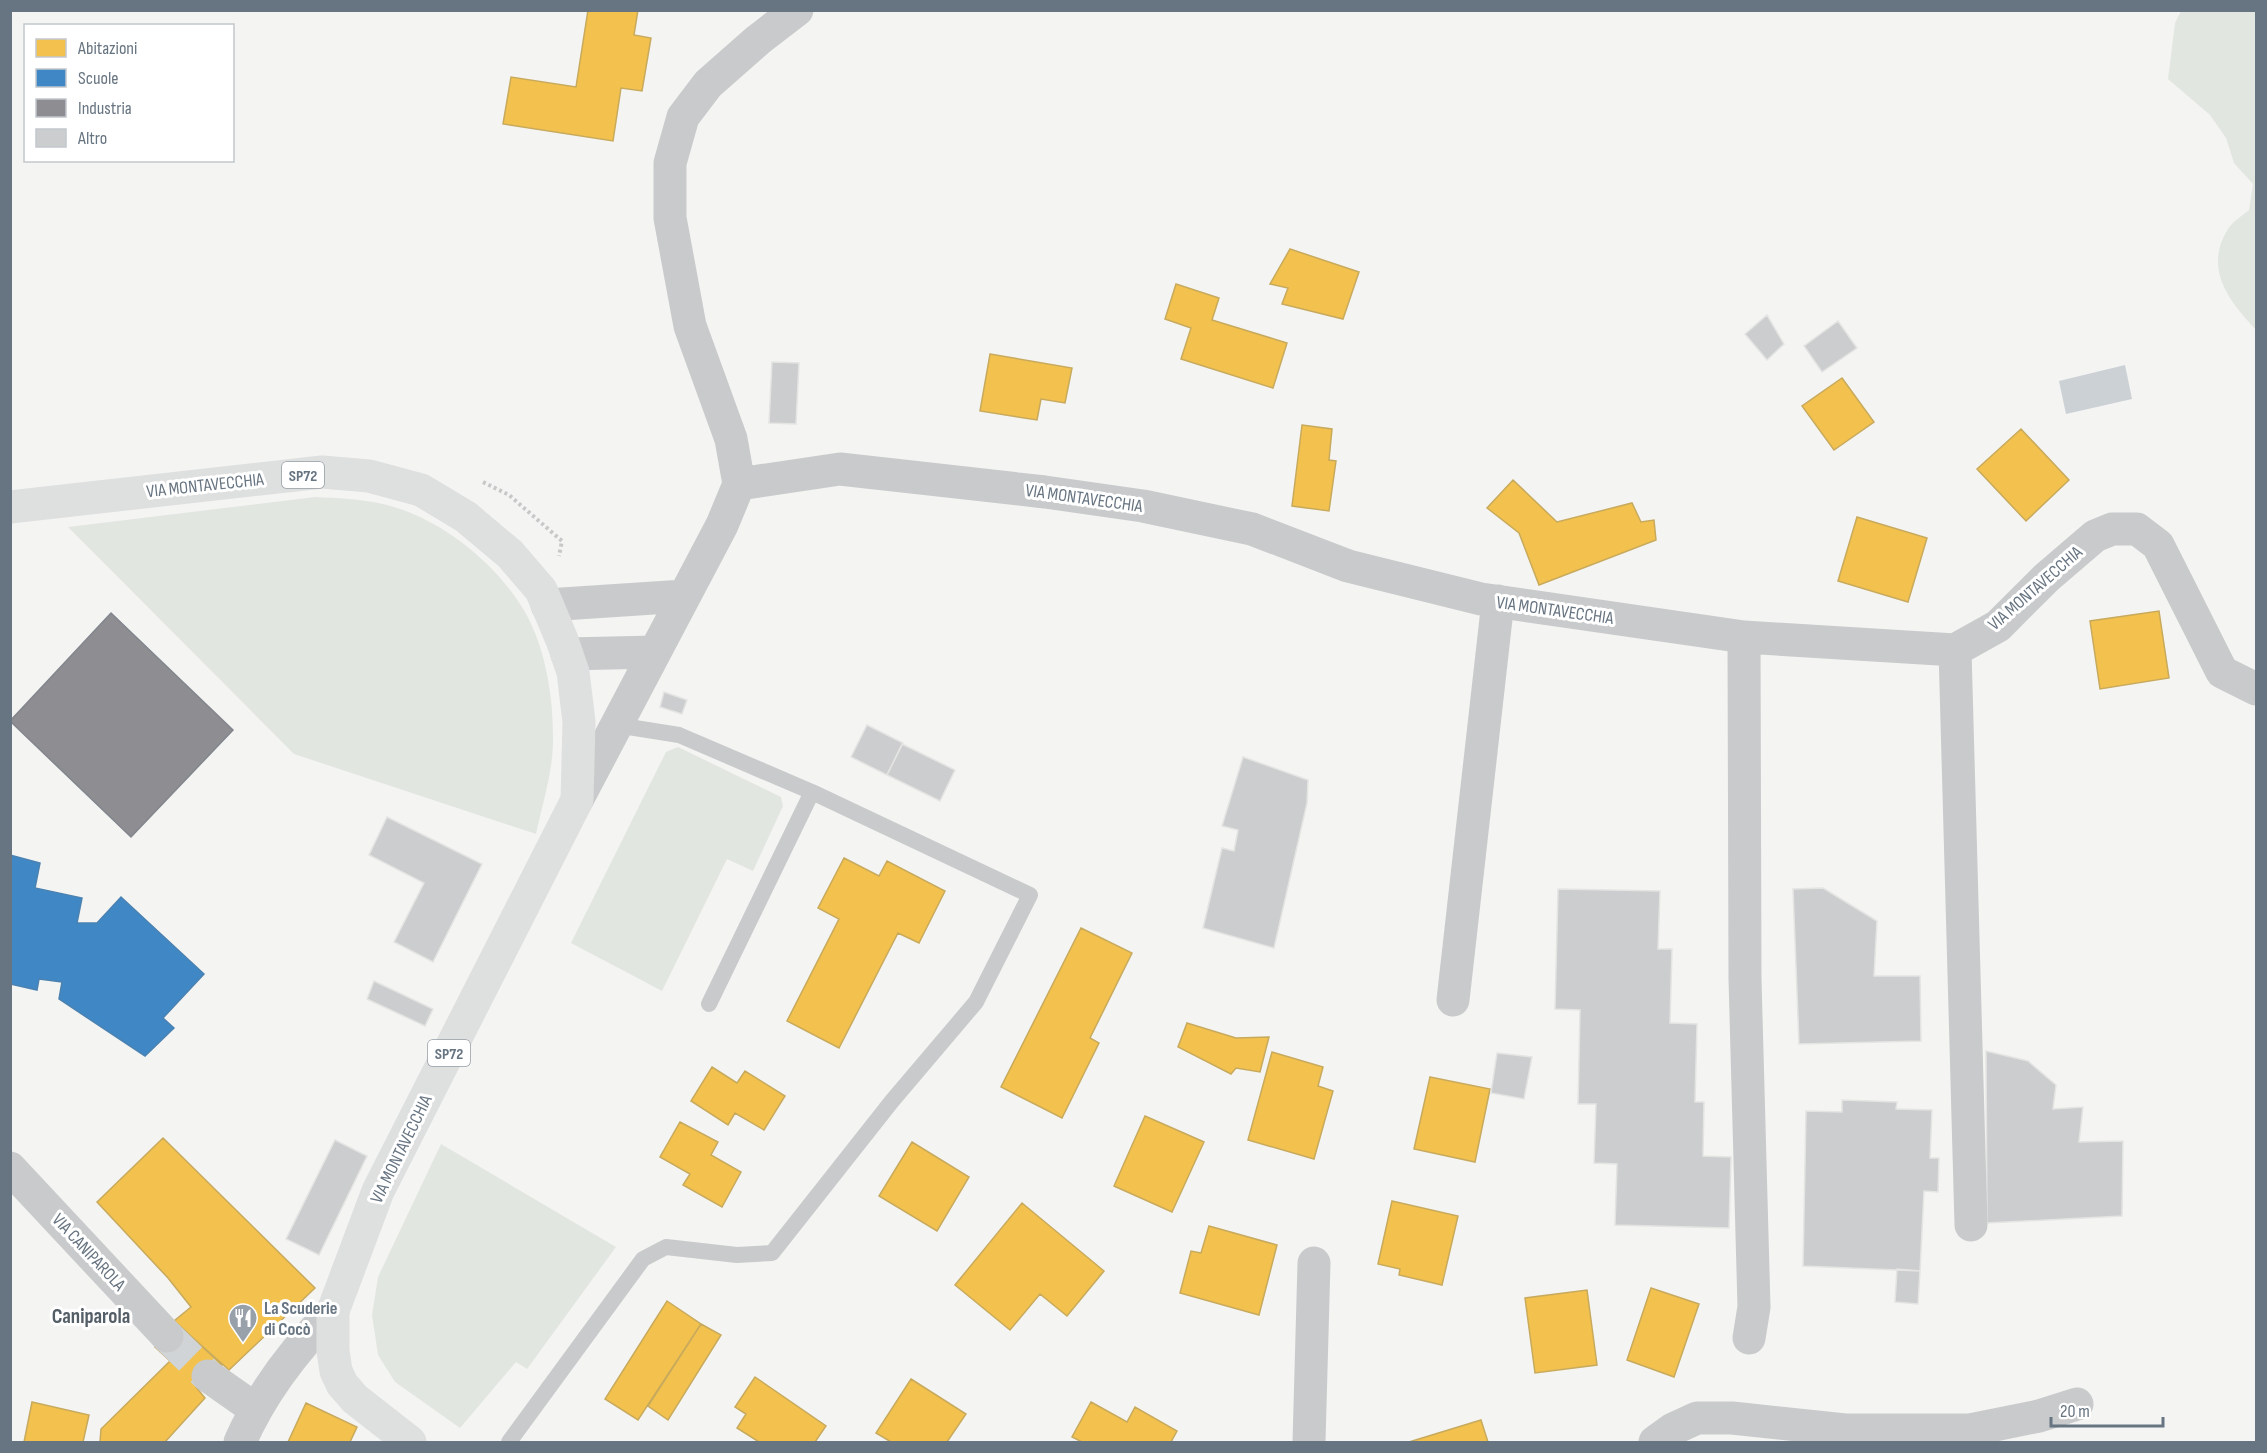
<svg xmlns="http://www.w3.org/2000/svg" width="2267" height="1453" font-family="'Sofia Sans Condensed',sans-serif">
	<rect width="100%" height="100%" fill="#f4f4f3"/>
	<path fill="#e2e6e1" d="M2181 11H2256V330C2229 301 2203 269 2228 229 2232 222 2242 216 2249 210L2253 184 2234 163 2226 138 2210 115 2168 79 2175 23Z
		M315 497C337 498 361 499 383 504 439 517 496 562 525 612 545 647 553 695 553 735 554 768 543 802 536 834L294 754 68 527Z
		M678 747 781 797 783 806 753 871 727 859 662 991 571 943 666 752Z
		M441 1144 616 1247 527 1369 516 1362 460 1428 395 1382 378 1355 372 1315 378 1277Z"/>
	<path fill="#cbd1d5" d="M2125 365 2132 399 2066 414 2059 381Z"/>
	<path fill="#f2c14e" stroke="#c8aa5d" stroke-width="1.5" d="M588 10H638L634 35 651 38 642 91 621 88 613 141 503 124 511 77 576 87Z
		M1290 249 1359 272 1343 319 1282 304 1288 288 1270 284Z
		M1176 284 1219 298 1212 320 1287 343 1273 388 1181 359 1191 328 1165 319Z
		M990 354 1072 368 1065 403 1041 399 1037 420 980 411Z
		M1842 378 1874 422 1834 450 1802 406Z
		M1302 425 1332 429 1329 460 1336 461 1329 511 1292 506Z
		M2021 429 2069 480 2026 521 1977 469Z
		M1513 480 1557 522 1632 503 1641 522 1654 520 1656 540 1539 585 1519 533 1487 508Z
		M1857 517 1927 538 1908 602 1838 581Z
		M2159 611 2169 678 2100 689 2090 621Z
		M844 858 879 876 887 861 945 891 919 943 898 933 839 1048 787 1021 839 919 818 908Z
		M1081 928 1132 953 1090 1038 1099 1043 1062 1118 1001 1087Z
		M1187 1023 1236 1038 1269 1037 1260 1072 1236 1068 1231 1074 1178 1047Z
		M1272 1052 1323 1067 1318 1086 1333 1091 1314 1159 1248 1140Z
		M712 1067 737 1083 745 1071 785 1096 764 1130 735 1113 728 1125 691 1101Z
		M1430 1077 1490 1089 1475 1162 1414 1149Z
		M1145 1116 1204 1142 1172 1212 1114 1186Z
		M680 1122 718 1142 711 1155 741 1172 722 1207 683 1185 690 1174 660 1157Z
		M163 1138 315 1288 229 1370 174 1321 191 1307 168 1278 97 1202Z
		M912 1142 969 1177 937 1231 879 1196Z
		M1392 1201 1458 1216 1442 1285 1399 1275 1400 1269 1378 1264Z
		M1022 1203 1104 1271 1067 1316 1040 1294 1010 1330 955 1285Z
		M1209 1226 1277 1245 1259 1315 1180 1293 1191 1251 1201 1253Z
		M1651 1288 1699 1304 1674 1377 1627 1360Z
		M1587 1290 1597 1365 1535 1373 1525 1298Z
		M667 1301 701 1324 638 1420 605 1399Z
		M701 1324 721 1335 668 1420 648 1406Z
		M180 1326 222 1365 196 1387 205 1398 165 1442H100L101 1429 170 1361 155 1347Z
		M755 1377 826 1426 815 1442H759L737 1428 746 1414 735 1407Z
		M911 1379 966 1414 947 1442H891L876 1433Z
		M32 1402 89 1415 83 1442H24Z
		M1091 1402 1127 1422 1135 1407 1177 1431 1171 1442H1082L1072 1437Z
		M306 1403 357 1427 350 1442H288Z
		M1481 1420 1488 1442H1409Z"/>
	<path fill="#3f88c5" stroke="#4b82b1" stroke-width="1.5" d="M10 855 40 863 35 888 82 898 77 923H97L121 897 204 974 163 1018 174 1028 145 1056 59 999 62 982 39 979 37 990 10 984Z"/>
	<path fill="#8d8d92" stroke="#82868d" stroke-width="1.5" d="M111 613 233 730 131 837 10 721Z"/>
	<path fill="#cccdce" stroke="#e4e4e3" stroke-width="1.5" d="M1767 315 1784 344 1767 360 1745 334Z
		M1838 321 1857 348 1822 372 1804 346Z
		M772 362 799 363 796 424 769 423Z
		M664 692 687 700 682 714 660 707Z
		M867 725 903 743 887 775 851 757Z
		M902 744 955 770 940 801 887 775Z
		M1243 757 1308 780 1307 803 1274 948 1203 928 1222 848 1234 851 1238 830 1222 826Z
		M387 817 482 864 433 962 394 942 424 883 369 855Z
		M1823 888 1877 921 1874 976H1920L1921 1041 1799 1044 1793 889Z
		M1558 889 1660 891 1658 949H1672L1670 1023 1697 1024 1695 1102H1704L1703 1156 1731 1157 1729 1228 1615 1225 1617 1164 1594 1163 1596 1104H1578L1580 1010 1555 1009Z
		M374 981 433 1009 425 1026 367 999Z
		M1986 1051 2028 1061 2056 1085 2053 1109 2083 1107 2079 1142 2123 1141 2122 1216 1987 1223Z
		M1497 1053 1532 1057 1524 1099 1491 1093Z
		M1842 1100 1897 1102 1896 1109 1932 1110 1930 1158H1939L1938 1192 1924 1191 1920 1271 1803 1266 1806 1111 1842 1112Z
		M335 1140 367 1156 319 1255 286 1239Z
		M1897 1269 1920 1271 1918 1304 1895 1302Z"/>
	<g fill="none" stroke-linecap="round" stroke-linejoin="round">
		<path stroke="#d1d4d6" stroke-width="33" stroke-dasharray="33 16" stroke-linecap="butt" d="M167 1336 208 1376"/>
		<path stroke="#c7c8c8" stroke-width="4" stroke-dasharray="3 3" stroke-linecap="butt" d="M483 482 509 495 562 541 559 556"/>
		<path stroke="#c9cacb" stroke-width="16" d="M616 725 679 735 812 792 709 1004
			M509 1442 643 1259 666 1247 737 1255 772 1253 892 1101 976 1002 1030 895 812 792"/>
		<path stroke="#c9cacb" stroke-width="33" d="M739 484 840 469 1045 492 1143 506 1252 529 1348 566 1481 599 1744 637 1955 650 1998 626 2046 578 2095 536 2112 529H2137L2158 545 2222 672 2256 689
			M547 605 684 596
			M1744 637 1745 979 1754 1307 1749 1338
			M1955 650 1971 1225
			M567 654 655 652
			M577 800 722 525 739 484 731 439 690 326 670 218V163L683 117 708 84 758 40 797 10
			M1453 1000 1498 601
			M10 1168 167 1336
			M208 1376 255 1409
			M240 1442C262 1392 294 1350 333 1311
			M1309 1442 1314 1263
			M1655 1442 1673 1429 1697 1418H1732L1845 1430H1970L2039 1416 2077 1404"/>
		<path stroke="#dedfdf" stroke-width="33" d="M10 507 322 472 369 476 421 490 466 517 510 554 541 590 562 640 573 672 579 722 577 800 378 1191 333 1311V1351L336 1371 342 1384 355 1399 410 1442"/>
	</g>
	<defs>
		<g id="restaurant-pin" transform="scale(1.5)"><path d="M0 17L-7.5 6A9.5 9.5 0 1 1 7.5 6Z" fill="#98a1a9" stroke="#fff"/><path d="M-5-6h1v4h1v-4h1v4h1v-4h1v5L-1.5 .5V6h-2V.5L-5-1ZM5-6V6H3V1.5H1.5Q1.5-4 5-6Z" fill="#fff"/></g>
	</defs>
	<g fill-rule="evenodd">
		<use href="#restaurant-pin" x="243" y="1318"/>
	</g>
	<g text-anchor="middle" stroke-width="6" stroke-linejoin="round" paint-order="stroke">
		<g fill="#fff" stroke="#959ea7" stroke-width="1.5">
			<rect x="282" y="462" width="42" height="26" rx="4.5"/>
			<rect x="428" y="1040" width="42" height="26" rx="4.5"/>
		</g>
		<g font-size="16" font-weight="bold" fill="#677481">
			<text x="303" y="481">SP72</text>
			<text x="449" y="1059">SP72</text>
		</g>
		<g font-size="18" fill="#677481" stroke="#fff">
			<text transform="translate(205 485) rotate(-6)" y="6">VIA MONTAVECCHIA</text>
			<text transform="translate(1084 498) rotate(8)" y="6">VIA MONTAVECCHIA</text>
			<text transform="translate(2035 588) rotate(-41)" y="6">VIA MONTAVECCHIA</text>
			<text transform="translate(1555 610) rotate(8)" y="6">VIA MONTAVECCHIA</text>
			<text transform="translate(401 1149) rotate(-64)" y="6">VIA MONTAVECCHIA</text>
			<text transform="translate(89 1252) rotate(47)" y="6">VIA CANIPAROLA</text>
		</g>
		<g font-size="18" font-weight="bold" fill="#677481" stroke="#fff" text-anchor="start">
			<text x="264" y="1314">La Scuderie<tspan x="264" dy="21">di Cocò</tspan></text>
		</g>
		<g font-size="21" font-weight="bold" fill="#545e67" stroke="#fff">
			<text x="91" y="1323">Caniparola</text>
		</g>
	</g>
	<rect width="2267" height="1453" fill="none" stroke="#677481" stroke-width="24"/>
	<rect x="24" y="24" width="210" height="138" fill="#ffffff" stroke="#c2c7cd" stroke-width="1.5"/>
	<rect x="36" y="39" width="30" height="18" fill="#f2c14e" stroke="#c2c7cd" stroke-width="1.5"/>
	<text x="78" y="54" font-size="18" fill="#677481">Abitazioni</text>
	<rect x="36" y="69" width="30" height="18" fill="#3f88c5" stroke="#c2c7cd" stroke-width="1.5"/>
	<text x="78" y="84" font-size="18" fill="#677481">Scuole</text>
	<rect x="36" y="99" width="30" height="18" fill="#8d8d92" stroke="#c2c7cd" stroke-width="1.5"/>
	<text x="78" y="114" font-size="18" fill="#677481">Industria</text>
	<rect x="36" y="129" width="30" height="18" fill="#cccdce" stroke="#c2c7cd" stroke-width="1.5"/>
	<text x="78" y="144" font-size="18" fill="#677481">Altro</text>
	<path d="M2051 1417v9h112v-9" fill="none" stroke="#677481" stroke-width="3"/>
	<text x="2060" y="1417" font-size="18" fill="#677481" stroke="#ffffff" stroke-width="4.5" paint-order="stroke">20 m</text>
</svg>
